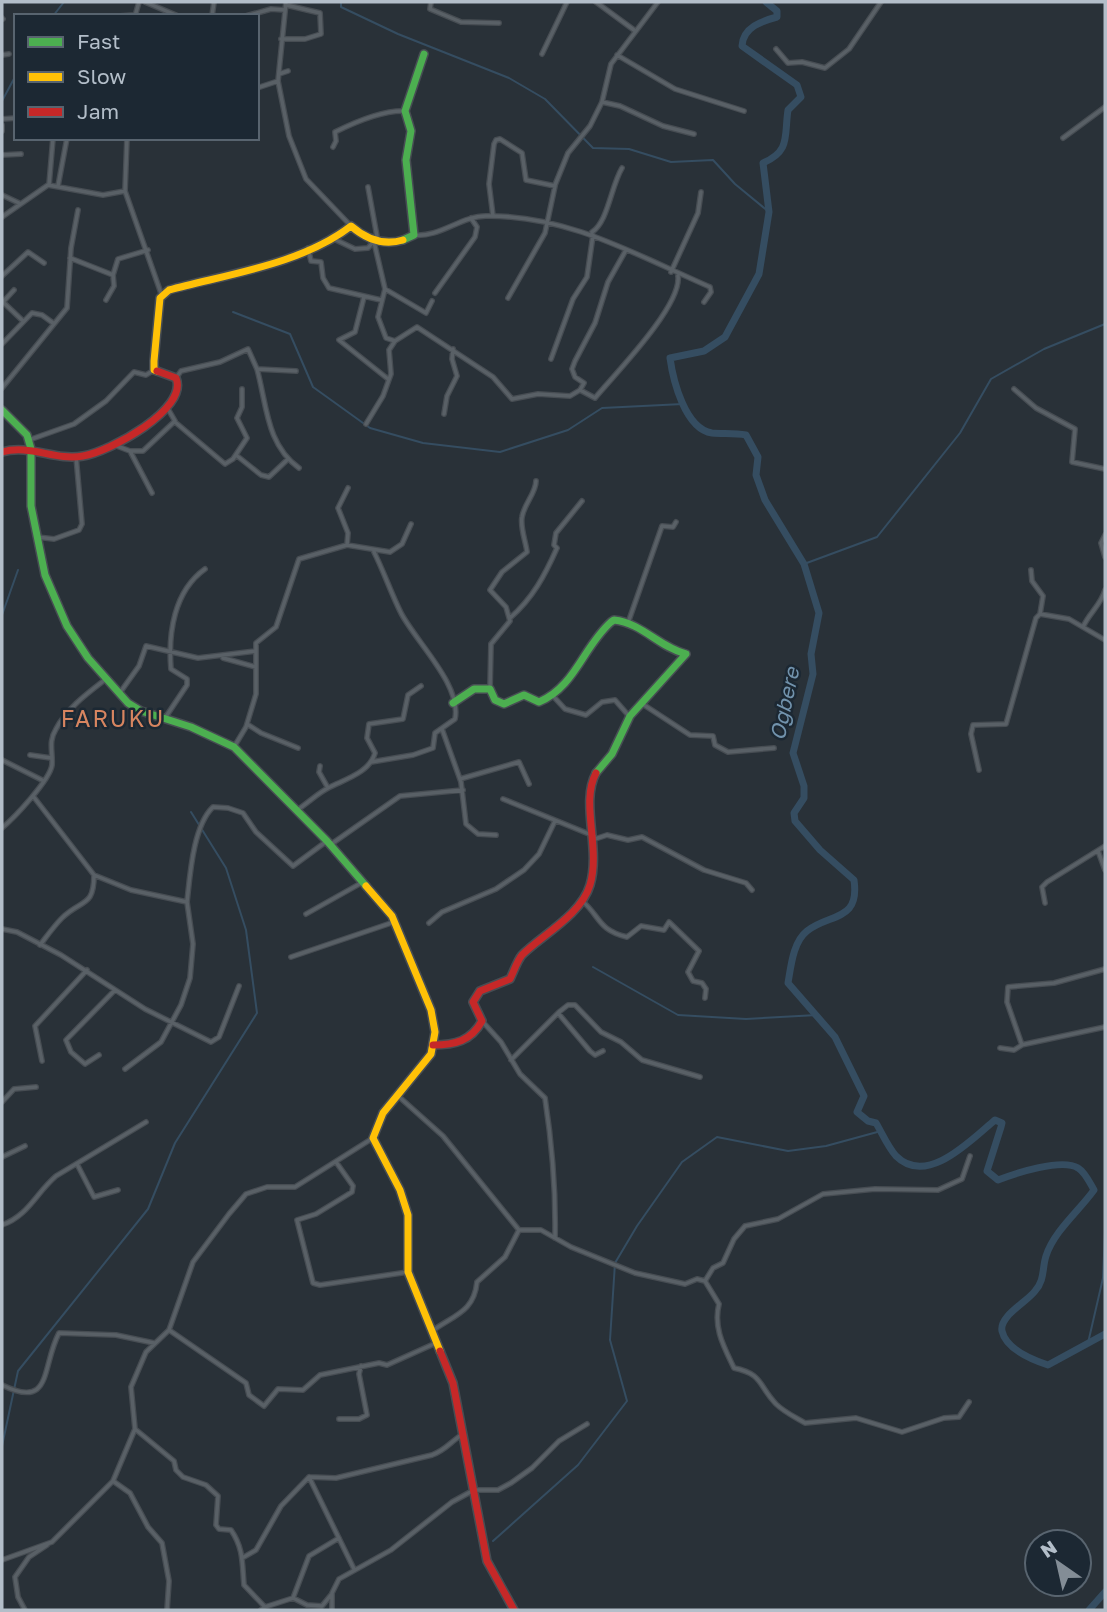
<svg xmlns="http://www.w3.org/2000/svg" width="1107" height="1612" font-family="'Golos Text',sans-serif">
	<rect width="100%" height="100%" fill="#293138"/>
	<g fill="none" stroke-linecap="round" stroke-linejoin="round">
		<path stroke="#354d61" stroke-width="2" d="M341 2V7L398 34 509 78 545 99 593 148 629 149 671 162 713 160 735 184 769 212
			M53 16 64 2
			M2 101 16 75
			M233 312 290 334 313 387 370 428 423 443 500 452 568 430 602 408 683 404
			M804 564 877 537 960 433 991 379 1044 349 1105 324
			M2 615 18 570
			M593 967 678 1015 746 1019 817 1015
			M1088 1343 1103 1278 1105 1232
			M2 1446 18 1371 148 1209 175 1143 257 1013 246 930 226 868 191 812
			M493 1541 578 1465 627 1401 610 1340 615 1263 637 1226 682 1162 717 1137 788 1151 826 1146 881 1131"/>
		<path stroke="#354d61" stroke-width="7" d="M766 2 777 11V17C762 21 743 27 742 46L797 85 801 97 788 110C784 136 791 151 763 163L769 212 759 274 725 337 704 351 670 358C673 380 685 429 712 433 723 434 734 433 746 435L758 457 756 475 765 500 804 564 819 613 811 654 813 674 793 753 804 786V798L794 813 795 821 820 850 854 880C860 922 830 913 807 931 793 942 791 966 788 983L835 1037 864 1096 857 1112 868 1121 876 1123C882 1133 888 1147 896 1156 927 1187 971 1140 995 1120L1002 1123 1001 1127 987 1171 998 1180C1016 1173 1062 1158 1078 1168 1085 1172 1090 1183 1094 1190 1079 1211 1054 1231 1046 1256 1042 1268 1045 1280 1035 1291 1027 1302 999 1316 1002 1331 1006 1349 1033 1360 1048 1365L1105 1334
			M1089 1610 1105 1592"/>
		<g stroke="#474d53" stroke-width="6">
			<path id="street" d="M145 2 178 16
				M286 2 278 81 289 136 306 179 351 226
				M431 2 430 9 461 22 499 23
				M596 2 634 30
				M120 16 135 15
				M135 16 139 2
				M212 16 214 2
				M246 16 271 9 285 10
				M2 18 3 19
				M281 39H305L321 34 320 13 286 5
				M776 49 788 63 802 62 825 68 849 49 881 2
				M542 54 567 2
				M2 55 9 54
				M617 55 675 89 744 111
				M279 74 288 71
				M257 88 278 81
				M602 102 620 106 663 126 694 134
				M2 119 16 118
				M2 125V131
				M127 138 125 191 162 296
				M1063 138 1105 107
				M333 147 336 141 335 132C355 122 382 110 405 111
				M2 155 21 154
				M49 185 53 138
				M555 185 568 153 590 126 602 102 611 64 658 2
				M58 186 67 138
				M368 187 378 242
				M2 195 19 203
				M493 216 489 184 494 144 496 140 500 139 522 153 526 180 555 186 545 233 508 298
				M2 217 48 185 103 195 125 191
				M592 232C608 222 611 186 622 168
				M414 235C439 238 461 216 486 216 569 215 636 255 710 287L711 292 704 302
				M334 239 355 249 368 248 373 242
				M374 242 385 289 426 313 432 301
				M308 248 311 261 321 262 323 278 329 288 381 300
				M70 258 113 275 118 259 148 250
				M671 272 698 213 701 192
				M2 276 28 252 44 263
				M385 289 378 317 386 338 395 341 417 327 493 377 512 399 538 394 570 396 580 390 595 398C614 375 682 306 678 276
				M14 290 3 302 23 321
				M435 293 475 237 477 227 471 218
				M364 297 355 332 339 340 388 379
				M106 300 114 286 113 275
				M2 344 32 313 42 315 53 323
				M551 359 573 299 587 277 593 235
				M257 369C267 405 266 444 299 468
				M176 378 181 371 220 362 248 349 257 369 296 371
				M2 388 67 308 71 248 78 210
				M1014 389 1036 408 1075 429 1072 462 1105 469
				M580 390 584 383 575 377 572 369 575 361 595 323 608 282 626 250
				M444 414 447 396 457 376 452 359 453 349
				M175 422 225 464 233 459 247 438 237 418 242 407V389
				M366 424 383 396 391 374 389 350 395 341
				M29 440 74 424 106 401 134 372 146 375 154 370
				M117 446 130 451 152 493
				M130 451H143L175 421 168 409
				M236 455 261 475 269 477 287 460
				M1105 535 1101 543 1105 557
				M37 537 54 539 79 530 82 524 76 456
				M347 545 348 533 338 508 348 488
				M1031 570 1032 581 1043 596 1040 614
				M510 618C533 598 545 575 557 548L554 545 556 533 582 501
				M629 620 662 526 673 527 676 522
				M1083 627C1089 613 1101 605 1105 590
				M223 658 256 667
				M490 689 491 644 510 621 506 607 490 590 502 572 527 552C526 542 520 528 522 517 524 504 536 493 536 481
				M119 694 139 666 146 646 198 658 256 651
				M553 696 565 709 586 715 602 702 615 700 629 716
				M641 703 690 735 713 736 715 745 728 752 774 748
				M165 718 187 685V679L171 669C168 633 174 591 205 569
				M247 724 261 733 298 748
				M442 729 461 782 466 824 478 834 496 835
				M234 747 246 727 256 694V643L276 627 299 559 347 545 390 552 402 544 411 524
				M30 755 51 758
				M2 760 44 781
				M371 762 413 755 433 748 435 733 455 719C462 685 416 642 401 613 391 593 384 572 374 552
				M320 766 319 772 328 788
				M979 770 971 734 973 725 1006 724 1036 618 1040 614 1069 619 1105 640
				M460 779 519 762 529 784
				M33 796 94 875C94 908 81 899 62 918 54 926 47 936 40 945
				M503 799 594 836
				M297 810C308 803 319 792 330 787 346 779 370 772 375 753L367 738 369 724 403 719 408 695 421 686
				M2 828C14 818 50 780 52 765 53 751 48 742 56 729 67 708 88 693 106 679
				M595 839 607 835 628 840 642 837 704 870 746 883 752 890
				M330 845 400 796 463 790
				M1098 851 1105 870
				M94 875 131 890 187 902 193 944 190 978 181 1005 161 1042 125 1069
				M581 900C600 915 597 930 627 937L641 926 664 930 669 922 699 951 688 972 693 981 702 983 706 989 705 998
				M187 902C190 875 193 826 213 807L228 808 243 813 256 832 293 866 327 841
				M1045 903 1042 887 1047 882 1105 846
				M306 914 363 882
				M429 923 442 912 496 889 524 870 539 854 555 821
				M2 929 17 932 61 955 145 1009 211 1042 219 1037 239 986
				M291 957 394 922
				M558 1013 590 1051 595 1055 603 1051
				M482 1021 501 1042 520 1074 545 1098C552 1144 556 1191 555 1238
				M1021 1045 1105 1027
				M1000 1048 1014 1050 1022 1045 1007 1002 1008 987 1054 983 1105 969
				M99 1055 85 1064 71 1052 66 1040 115 990
				M511 1060 559 1012 568 1005H575L601 1032 621 1042 642 1060 700 1077
				M42 1061 35 1026 87 970
				M397 1095 443 1136 519 1230H541L571 1247 635 1273 685 1284 697 1279 705 1281 719 1304C713 1328 724 1347 734 1368 763 1374 758 1385 776 1404 784 1412 795 1417 805 1423L856 1418 902 1432 944 1418 959 1417 969 1402
				M2 1102 14 1089 36 1087
				M2 1157 25 1146
				M336 1162 353 1186 352 1192 316 1214 297 1220 313 1283 320 1285 408 1272
				M77 1164 94 1197 118 1190
				M2 1225C28 1216 36 1193 56 1176L146 1122
				M705 1281 713 1268 723 1263 734 1239 745 1226 778 1219 823 1194 875 1189 938 1190 962 1179 970 1156
				M169 1330 246 1383 249 1395 264 1406 278 1389 303 1390 320 1375 379 1363 387 1365 436 1343
				M432 1331C454 1315 474 1312 477 1282L505 1257 519 1230
				M2 1385C53 1410 41 1367 59 1333L116 1335 154 1343
				M339 1419H359L367 1415 359 1374 361 1366
				M135 1429 174 1461 176 1470 183 1477 206 1485 218 1496 216 1525 219 1529 231 1530C244 1549 242 1564 244 1585L265 1607 261 1610
				M309 1477 354 1569
				M113 1481 130 1493 148 1527 162 1543 169 1581 167 1610
				M244 1557 256 1550 281 1506 309 1477 336 1478 432 1455C446 1450 450 1442 463 1434
				M2 1560 52 1542 113 1481 135 1429 131 1387 146 1352 169 1330 193 1262 229 1214 246 1194 267 1187H295L373 1138
				M293 1598 309 1556 339 1538
				M265 1607 293 1598 307 1605 322 1606 331 1595
				M25 1610 18 1597 15 1577 29 1557 47 1545
				M332 1610V1593L339 1579 391 1550 452 1502 474 1490H498L511 1483 532 1468 559 1441 587 1424"/>
		</g>
		<g stroke="#474d53" stroke-width="10">
			<path id="fast" d="M403 240 414 235 406 160 411 131 405 111 424 54
				M2 410 27 435 31 449V506L45 575 67 626 88 658 128 703 141 711 191 727 234 747 327 841 366 886
				M453 703 474 689H490L495 700 504 704 524 695 539 702C575 687 583 647 611 622L614 620C642 623 659 647 686 654L630 716 612 754 596 773"/>
		</g>
		<g stroke="#474d53" stroke-width="10">
			<path id="slow" d="M157 371 154 370V361L160 298 169 290C228 274 302 264 351 226 366 239 383 246 403 240
				M366 886 392 916 431 1010 435 1032 431 1054 383 1113 373 1138 400 1190 408 1215V1272L440 1351"/>
		</g>
		<g stroke="#474d53" stroke-width="10">
			<path id="jam" d="M2 452C30 444 55 461 83 456 109 452 189 409 176 378L157 371
				M433 1045C455 1045 471 1041 482 1021L473 1002 480 991 510 979C514 971 517 961 522 955 542 935 581 915 590 885 601 848 580 803 596 773
				M440 1351 453 1383 487 1561 514 1610"/>
		</g>
		<use href="#street" stroke="#596066" stroke-width="3.5"/>
		<use href="#fast" stroke="#4caf50" stroke-width="7"/>
		<use href="#slow" stroke="#ffc107" stroke-width="7"/>
		<use href="#jam" stroke="#c62828" stroke-width="7"/>
	</g>
	<g text-anchor="middle" stroke-width="5" stroke-linejoin="round" paint-order="stroke">
		<g font-size="21" font-style="italic" fill="#7293ad" stroke="#1c2833">
			<text transform="translate(785 704) rotate(-78)" y="7">Ogbere</text>
		</g>
		<g font-size="23" letter-spacing="2" fill="#d78560" stroke="#1c2833">
			<text x="113" y="727">FARUKU</text>
		</g>
	</g>
	<rect width="1107" height="1612" fill="none" stroke="#b3bec9" stroke-width="7"/>
	<rect x="14" y="14" width="245" height="126" fill="#1c2833" stroke="#58646f" stroke-width="2"/>
	<rect x="28" y="37" width="35" height="10" fill="#4caf50" stroke="#58646f" stroke-width="2"/>
	<text x="77" y="49" font-size="21" fill="#b3bec9">Fast</text>
	<rect x="28" y="72" width="35" height="10" fill="#ffc107" stroke="#58646f" stroke-width="2"/>
	<text x="77" y="84" font-size="21" fill="#b3bec9">Slow</text>
	<rect x="28" y="107" width="35" height="10" fill="#c62828" stroke="#58646f" stroke-width="2"/>
	<text x="77" y="119" font-size="21" fill="#b3bec9">Jam</text>
	<g transform="translate(1058 1563) rotate(326)"><circle r="33" fill="#1c2833" stroke="#58646f" stroke-width="2"/>
	<path d="M0-5L12 26L0 18L-12 26Z" fill="#838d96"/>
	<text y="-10" font-size="19" font-weight="bold" text-anchor="middle" fill="#b3bec9">N</text>
	</g>
</svg>
